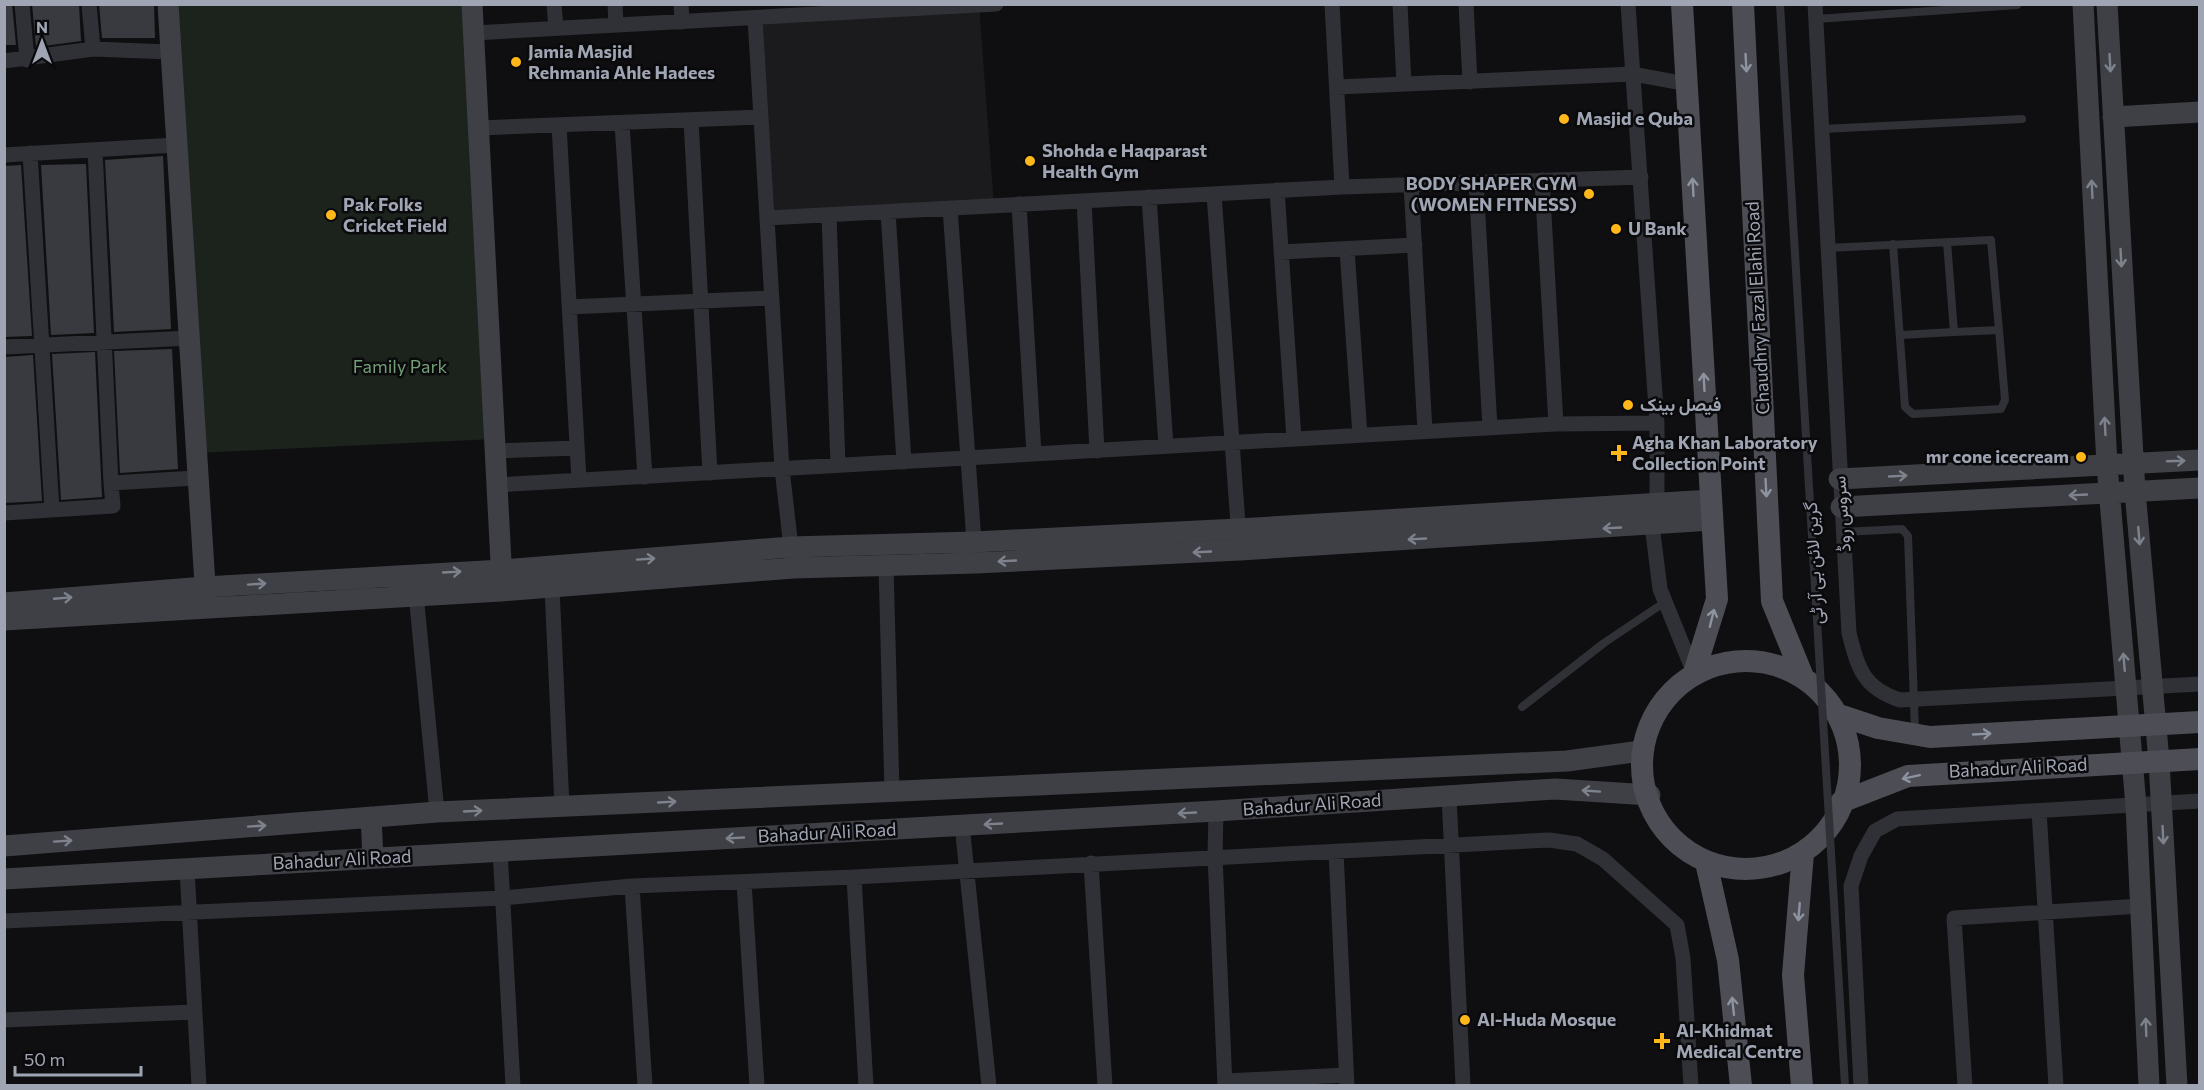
<svg xmlns="http://www.w3.org/2000/svg" width="2204" height="1090" font-family="Commissioner,Vazirmatn,sans-serif">
	<rect width="100%" height="100%" fill="#0f0f11"/>
	<path fill="#1b1b1e" d="M979 5 994 206 767 218 755 18Z"/>
	<path fill="#1b231c" d="M168 5H472L494 439 195 453Z"/>
	<path fill="#383a3f" d="M4 4H12L16 45H4Z
		M32 4H79L81 41 36 47Z
		M99 4H154L155 38H102Z
		M163 156 171 329 114 332 105 160Z
		M86 164 94 333 51 335 41 165Z
		M21 165 32 336 4 337V166Z
		M172 349 178 469 120 473 114 351Z
		M95 352 102 497 61 500 52 354Z
		M33 355 42 501 4 503V357Z"/>
	<g fill="none" stroke-linecap="round" stroke-linejoin="round">
		<path stroke="#303136" stroke-width="8" d="M1816 19 2017 5
			M1823 129 2022 119
			M1893 244 1905 407 1913 414 2001 409 2005 400 1999 330
			M1828 248 1991 240 1999 330 1954 332 1947 242
			M1901 335 1954 332
			M1843 532 1902 529 1908 536 1915 731
			M1522 707 1604 643 1665 602"/>
		<path stroke="#303136" stroke-width="15" d="M22 4 27 60
			M89 4 93 49
			M554 4 556 28
			M615 4 616 25
			M681 4 682 22
			M1332 4 1342 187
			M1400 4 1404 84
			M1466 4 1470 82
			M1628 4 1657 423V502L1652 525 1660 589 1694 673
			M1815 4 1849 633C1858 668 1863 688 1900 700L2200 684
			M755 18 782 469 791 547
			M474 33 996 4
			M4 61 93 49 170 52
			M1337 87 1633 74 1687 84
			M691 120 710 473
			M622 123 645 477
			M559 125 579 480
			M478 128 761 117
			M95 150 111 483
			M30 153 52 510
			M4 155 176 145
			M1542 180 1556 424
			M1476 182 1490 428
			M1411 184 1425 431
			M1277 190 1294 439
			M1214 194 1239 538
			M1149 197 1166 446
			M1084 201 1097 451
			M1019 204 1034 454
			M950 208 974 542
			M888 212 904 462
			M829 215 838 465
			M767 218 1342 187 1641 177
			M1347 249 1360 435
			M1281 252 1415 245
			M569 307 772 298
			M4 347 191 338
			M495 451 577 448
			M496 485 1556 424 1657 423
			M4 513 113 506 111 483 196 478
			M886 566 892 792
			M552 587 562 807
			M416 594 437 812
			M1449 796 1463 1086
			M1216 811 1215 856 1225 1086
			M2039 811 2056 1086
			M962 825 989 1086
			M500 850 513 1086
			M1336 851 1347 1086
			M1091 863 1105 1086
			M187 869 199 1086
			M854 877 866 1086
			M744 882 757 1086
			M632 886 645 1086
			M4 921 502 898 632 886 854 877 1549 840 1577 844 1603 859 1677 925 1683 958 1691 1086
			M4 1020 194 1012
			M1225 1081 1346 1075
			M1861 1086 1851 886 1861 856 1875 831 1897 819 2200 801
			M1965 1086 1954 918 2141 906"/>
		<path stroke="#3e4046" stroke-width="21" d="M168 4 206 600
			M472 4 502 582
			M2083 4 2107 465 2136 806 2149 1086
			M2107 4 2135 491 2159 761 2177 1086
			M2113 117 2200 112
			M1839 479 2200 460
			M1841 507 2200 488
			M4 603 205 587 502 570 791 547 974 542 1238 529 1711 500
			M4 620 501 591 793 568 976 563 1240 550 1712 520
			M371 817 373 858
			M4 846 437 812 1567 761 1641 751
			M4 879 1216 811 1555 789 1650 795"/>
		<path stroke="#4c4d55" stroke-width="22" d="M1682 4 1717 599 1694 673
			M1743 4 1772 601 1803 677
			M1642 765a104 104 0 1 1 208 0a104 104 0 1 1-208 0Z
			M1842 716 1878 728 1930 737 2200 722
			M1841 802 1908 776 2200 759
			M1706 862 1728 960 1741 1086
			M1802 1086 1793 975 1803 853"/>
		<path stroke="#303136" stroke-width="8" d="M1780 4 1845 1086"/>
	</g>
	<defs><path id="oneway-shaft" d="M-6 0H5M1.5-3L5.5 0L1.5 3" fill="none" stroke-width="1.6" stroke-linecap="round" stroke-linejoin="round" transform="scale(1.5)"/></defs>
	<g stroke="#8e93a0">
		<use href="#oneway-shaft" transform="translate(1746 63) rotate(87)"/>
		<use href="#oneway-shaft" transform="translate(1693 187) rotate(-93)"/>
		<use href="#oneway-shaft" transform="translate(1704 382) rotate(-93)"/>
		<use href="#oneway-shaft" transform="translate(1766 488) rotate(87)"/>
		<use href="#oneway-shaft" transform="translate(1712 618) rotate(-76)"/>
		<use href="#oneway-shaft" transform="translate(1982 734) rotate(-3)"/>
		<use href="#oneway-shaft" transform="translate(1911 777) rotate(168)"/>
		<use href="#oneway-shaft" transform="translate(1799 912) rotate(95)"/>
		<use href="#oneway-shaft" transform="translate(1733 1006) rotate(-96)"/>
	</g>
	<g stroke="#7d828d">
		<use href="#oneway-shaft" transform="translate(2110 63) rotate(87)"/>
		<use href="#oneway-shaft" transform="translate(2092 189) rotate(-93)"/>
		<use href="#oneway-shaft" transform="translate(2121 258) rotate(87)"/>
		<use href="#oneway-shaft" transform="translate(2105 426) rotate(-93)"/>
		<use href="#oneway-shaft" transform="translate(2176 461) rotate(-2)"/>
		<use href="#oneway-shaft" transform="translate(1898 476) rotate(-3)"/>
		<use href="#oneway-shaft" transform="translate(2078 495) rotate(177)"/>
		<use href="#oneway-shaft" transform="translate(1612 528) rotate(177)"/>
		<use href="#oneway-shaft" transform="translate(2139 536) rotate(85)"/>
		<use href="#oneway-shaft" transform="translate(1417 539) rotate(177)"/>
		<use href="#oneway-shaft" transform="translate(1202 552) rotate(177)"/>
		<use href="#oneway-shaft" transform="translate(646 559) rotate(-4)"/>
		<use href="#oneway-shaft" transform="translate(1007 561) rotate(177)"/>
		<use href="#oneway-shaft" transform="translate(452 572) rotate(-3)"/>
		<use href="#oneway-shaft" transform="translate(257 584) rotate(-4)"/>
		<use href="#oneway-shaft" transform="translate(63 598) rotate(-5)"/>
		<use href="#oneway-shaft" transform="translate(2124 662) rotate(-95)"/>
		<use href="#oneway-shaft" transform="translate(1591 791) rotate(-176)"/>
		<use href="#oneway-shaft" transform="translate(667 802) rotate(-3)"/>
		<use href="#oneway-shaft" transform="translate(473 811) rotate(-3)"/>
		<use href="#oneway-shaft" transform="translate(1187 813) rotate(177)"/>
		<use href="#oneway-shaft" transform="translate(993 824) rotate(177)"/>
		<use href="#oneway-shaft" transform="translate(257 826) rotate(-4)"/>
		<use href="#oneway-shaft" transform="translate(2163 835) rotate(87)"/>
		<use href="#oneway-shaft" transform="translate(735 838) rotate(177)"/>
		<use href="#oneway-shaft" transform="translate(63 841) rotate(-4)"/>
		<use href="#oneway-shaft" transform="translate(2146 1027) rotate(-92)"/>
	</g>
	<g fill="#ffb719" stroke="#0a0a0c" stroke-width="2">
		<circle cx="516" cy="62" r="6"/>
		<circle cx="1564" cy="119" r="6"/>
		<circle cx="1030" cy="161" r="6"/>
		<circle cx="1589" cy="194" r="6"/>
		<circle cx="331" cy="215" r="6"/>
		<circle cx="1616" cy="229" r="6"/>
		<circle cx="1628" cy="405" r="6"/>
		<path d="M1616 444h6v6h6v6h-6v6h-6v-6h-6v-6h6z"/>
		<circle cx="2081" cy="457" r="6"/>
		<circle cx="1465" cy="1020" r="6"/>
		<path d="M1659 1032h6v6h6v6h-6v6h-6v-6h-6v-6h6z"/>
	</g>
	<g text-anchor="middle" stroke-width="5" stroke-linejoin="round" paint-order="stroke">
		<g font-size="18" font-weight="bold" fill="#9fa5b3" stroke="#0a0a0c" text-anchor="start">
			<text x="528" y="58">Jamia Masjid<tspan x="528" dy="21">Rehmania Ahle Hadees</tspan></text>
			<text x="1576" y="125">Masjid e Quba</text>
			<text x="1042" y="157">Shohda e Haqparast<tspan x="1042" dy="21">Health Gym</tspan></text>
			<text x="1577" y="190" text-anchor="end">BODY SHAPER GYM<tspan x="1577" dy="21">(WOMEN FITNESS)</tspan></text>
			<text x="343" y="211">Pak Folks<tspan x="343" dy="21">Cricket Field</tspan></text>
			<text x="1628" y="235">U Bank</text>
			<text x="1640" y="411">فیصل بینک</text>
			<text x="1632" y="449">Agha Khan Laboratory<tspan x="1632" dy="21">Collection Point</tspan></text>
			<text x="2069" y="463" text-anchor="end">mr cone icecream</text>
			<text x="1477" y="1026">Al-Huda Mosque</text>
			<text x="1676" y="1037">Al-Khidmat<tspan x="1676" dy="21">Medical Centre</tspan></text>
		</g>
		<g font-size="18" fill="#9fa5b3" stroke="#0a0a0c">
			<text transform="translate(1758 308) rotate(-93)" y="6">Chaudhry Fazal Elahi Road</text>
			<text transform="translate(1842 514) rotate(-94)" y="6">سروس روڈ</text>
			<text transform="translate(1814 563) rotate(-93)" y="6">گرین لائن بی آر ٹی</text>
			<text transform="translate(2018 768) rotate(-3)" y="6">Bahadur Ali Road</text>
			<text transform="translate(1312 805) rotate(-4)" y="6">Bahadur Ali Road</text>
			<text transform="translate(827 833) rotate(-3)" y="6">Bahadur Ali Road</text>
			<text transform="translate(342 860) rotate(-3)" y="6">Bahadur Ali Road</text>
		</g>
		<g font-size="18" fill="#74a078" stroke="#0a0a0c">
			<text x="400" y="373">Family Park</text>
		</g>
	</g>
	<rect width="2204" height="1090" fill="none" stroke="#9fa5b3" stroke-width="12"/>
	<g transform="translate(42 42)" stroke="#0a0a0c" stroke-width="4.5" paint-order="stroke">
	<path d="M0-4.5L10 22L0 15L-10 22Z" fill="#9fa5b3"/>
	<text y="-9" font-size="16" font-weight="bold" text-anchor="middle" fill="#9fa5b3">N</text>
	</g>
	<path d="M15 1066v9h126v-9" fill="none" stroke="#9fa5b3" stroke-width="3"/>
	<text x="24" y="1066" font-size="18" fill="#9fa5b3" stroke="#0a0a0c" stroke-width="4.5" paint-order="stroke">50 m</text>
</svg>
